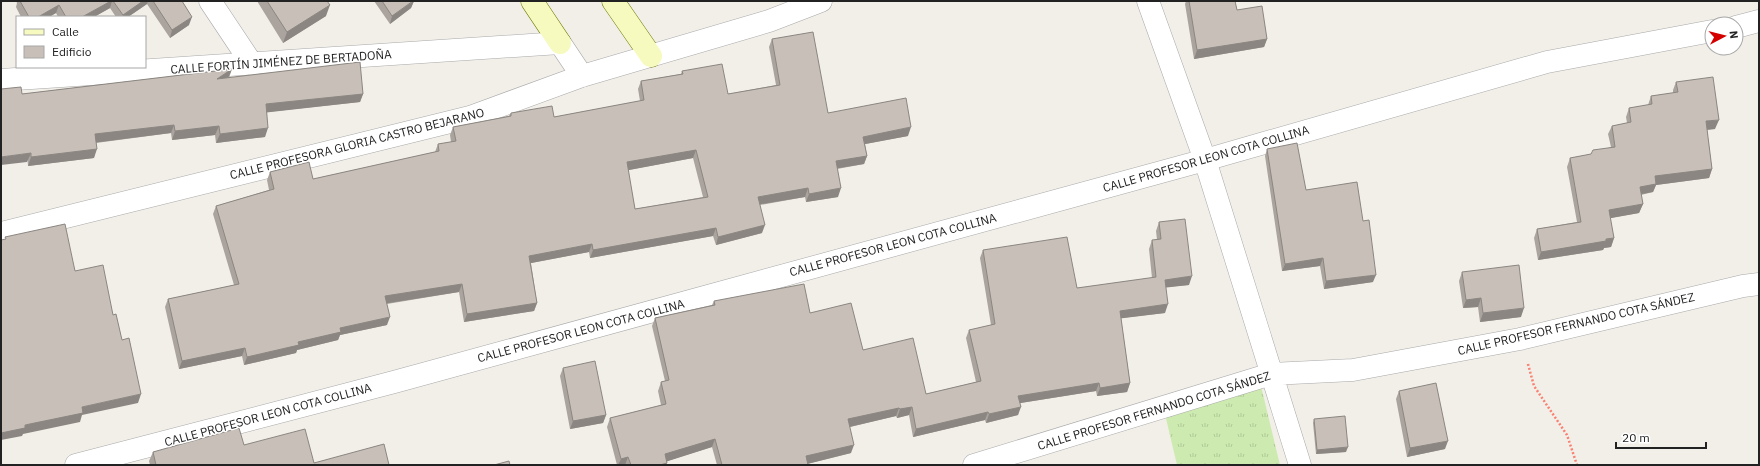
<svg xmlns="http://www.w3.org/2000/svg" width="1760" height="466" font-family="'IBM Plex Sans',sans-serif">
	<defs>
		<pattern id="grass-tufts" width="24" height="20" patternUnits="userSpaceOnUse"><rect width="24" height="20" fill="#cdebb0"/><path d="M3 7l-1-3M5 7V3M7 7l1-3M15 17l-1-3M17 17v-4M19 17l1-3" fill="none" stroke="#b0c997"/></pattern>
	</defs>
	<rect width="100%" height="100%" fill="#f2efe9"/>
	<path fill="url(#grass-tufts)" d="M1261 386 1280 465H1177L1164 410Z"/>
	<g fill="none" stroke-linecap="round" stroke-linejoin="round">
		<g stroke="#a9a9a9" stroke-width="23">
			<path id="street" d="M210 1 252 64
				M1148 1 1205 160 1300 465
				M1736 27 1759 21
				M1 80 560 43 582 76
				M1 233 470 117 582 76 769 21 821 1
				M76 465 394 382 1205 160 1547 62 1712 31
				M974 465 1271 374 1353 370 1520 339 1743 286 1759 284"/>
		</g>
		<g stroke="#707d05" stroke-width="23">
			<path id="secondary" d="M532 1 560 43
				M613 1 651 56"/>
		</g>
		<path stroke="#fa8072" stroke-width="2.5" stroke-dasharray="2 2" stroke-linecap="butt" d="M1528 364 1534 386 1567 435 1577 465"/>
		<use href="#street" stroke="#fff" stroke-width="22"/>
		<use href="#secondary" stroke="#f7fabf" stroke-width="22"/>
	</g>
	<path fill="#aba49e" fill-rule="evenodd" d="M16 1H182L189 25 170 38 147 4 128 17H116L110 8 94 17H58L56 13 49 17H21L16 7 17 3Z
		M257 1H327L326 16 283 43Z
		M374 1H414L411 8 390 24Z
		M1186 1H1235L1237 10 1267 39 1264 47 1194 59 1185 4Z
		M772 39 828 113 908 136 865 144 867 156 864 164 837 169 838 197 806 202 805 197 760 205 762 233 716 245 713 236 590 258 589 252 531 263 537 303 534 311 464 322 459 292 387 304V325L340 335 338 340 297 350 296 353 244 365 242 356 179 369 165 307 168 299 234 285 213 214 216 206 269 190 267 180 270 172 313 179 435 152 438 144 451 142 450 135 453 127 509 116 511 113 554 117 640 101 638 89 641 81 681 74 682 71 728 94 776 85 769 47ZM693 158 703 197 635 209 628 170Z
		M232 69 229 78 363 94 360 102 267 112 265 137 216 143 215 135 172 140 171 133 96 143 94 158 28 166 22 94Z
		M1676 82 1715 129 1707 130 1712 169 1709 178 1656 185 1653 192 1641 195 1643 204 1639 213 1610 218 1614 238 1611 247 1604 248 1603 250 1538 260 1534 238 1537 229 1577 222 1567 167 1570 158 1591 154 1611 147 1608 134 1612 126 1627 123 1626 117 1629 108 1648 105 1651 96 1673 93V90Z
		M1267 149 1306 190 1373 282 1324 289 1320 266 1282 271 1265 156Z
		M1159 222 1189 285 1166 287 1165 313 1121 318 1130 383 1127 392 1097 396 1096 391 1020 403 1018 415 986 423 985 420 913 437 909 415 897 418 896 416 850 427 851 453 807 464 808 465H717L712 447 667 461V463L666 465H617L607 427 610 418 661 405 658 391 661 382 665 381 652 326 655 318 712 305 714 301 810 313 926 394 976 382 966 338 969 330 991 325 980 258 983 250 1077 288 1152 278 1149 249 1152 240H1157L1156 231Z
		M1462 272 1521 317 1480 322 1478 307 1463 308 1459 281Z
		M563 368 606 415 603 423 570 429 560 376Z
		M1399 391 1445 449 1407 457 1396 399Z
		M1314 419 1346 452 1316 454 1313 423Z
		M244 445 314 463 389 465H150L149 461 153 452Z"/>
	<path fill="#8b8681" d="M111 1H112L110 8 94 17H82Z
		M143 1H148L147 4 128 17H122L123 15Z
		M414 1 411 8 390 24 392 16Z
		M59 5 56 13 49 17H38Z
		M330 5 326 16 283 43 287 32Z
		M192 17 189 25 170 38 172 30Z
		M1267 39 1264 47 1194 59 1197 50Z
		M232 69 228 78 217 79Z
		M363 94 360 102 262 113 266 104Z
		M1719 120 1715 129 1703 130 1706 121Z
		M174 125 171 133 92 143 95 134Z
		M219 126 215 135 172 140 175 131Z
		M911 127 908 136 860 145 863 137Z
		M268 128 265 137 216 143 220 134Z
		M97 149 94 158 28 166 31 157Z
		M696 150 693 158 624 171 627 162Z
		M31 153 27 162 1 165V157Z
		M867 156 864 164 833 169 836 161Z
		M1712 169 1709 178 1656 185 1653 192 1636 195 1640 187 1655 176Z
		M808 188 805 197 755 205 758 197Z
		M841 188 838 197 806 202 809 194Z
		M1643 204 1639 213 1606 219 1609 210Z
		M765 225 762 233 716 245 718 237Z
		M716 228 713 236 590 258 593 250Z
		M1614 238 1611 247 1604 248 1603 250 1538 260 1541 252Z
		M592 244 589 252 526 264 529 256Z
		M1323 258 1320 266 1282 271 1285 264Z
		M1376 275 1373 282 1324 289 1326 281Z
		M1192 276 1189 285 1162 288 1165 280Z
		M462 284 459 292 382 304 385 296Z
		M1481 298 1478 307 1463 308 1466 300Z
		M537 303 534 311 464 322 467 314Z
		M1168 304 1165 313 1116 319 1120 311Z
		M1524 308 1521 317 1480 322 1483 313Z
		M390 317 387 325 340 335 338 340 297 350 296 353 244 365 247 357 298 342 340 328Z
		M245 348 242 356 179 369 182 361Z
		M1099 383 1096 391 1015 404 1018 396Z
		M1130 383 1127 392 1097 396 1100 388Z
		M141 394 138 403 82 415 80 422 23 434 22 436 1 440V433L82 407Z
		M912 407 909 415 897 418 900 409Z
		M1021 407 1018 415 986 423 989 414Z
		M899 408 896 416 845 428 848 419Z
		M988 412 985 420 913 437 916 429Z
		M606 415 603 423 570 429 573 421Z
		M715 439 712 447 662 463 665 454Z
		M1448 441 1445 449 1407 457 1410 448Z
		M854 445 851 453 803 465 806 456Z
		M1348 447 1346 452 1316 454 1317 450Z
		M628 457 625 465H618L621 459Z"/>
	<path fill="#c7bfb8" stroke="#8b8681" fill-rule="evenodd" d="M20 1H111L82 17H66L59 5 38 17H29Z
		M113 1H143L123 15Z
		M153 1H182L192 17 172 30Z
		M267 1H327L330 5 287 32Z
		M382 1H413L392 16Z
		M1189 1H1235L1237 10 1262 6 1267 39 1197 50Z
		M813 32 828 113 906 98 911 127 863 137 867 156 836 161 841 188 809 194 808 188 758 197 765 225 718 237 716 228 593 250 592 244 529 256 537 303 467 314 462 284 385 296 390 317 340 328 341 332 298 342 299 345 247 357 245 348 182 361 168 299 239 284 216 206 274 189 270 172 309 162 313 179 439 151 438 144 456 141 453 127 511 116V113L552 106 554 117 644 100 641 81 683 74 682 71 722 64 728 94 780 85 772 39ZM696 150 708 197 635 209 627 162Z
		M360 62 363 94 266 104 268 128 220 134 219 126 175 131 174 125 95 134 97 149 31 157V153L1 157V89L21 87 22 94 232 69 217 79Z
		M1713 77 1719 120 1706 121 1712 169 1655 176 1656 184 1640 187 1643 204 1609 210 1614 238 1606 239V241L1541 252 1537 229 1581 222 1570 158 1591 154 1593 150 1615 147 1612 126 1631 122 1629 108 1652 104 1651 96 1678 92 1676 82Z
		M1297 143 1306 190 1357 182 1363 221 1369 220 1376 275 1326 281 1323 258 1285 264 1267 149Z
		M1185 219 1192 276 1165 280 1168 304 1120 311 1130 383 1100 388 1099 383 1018 396 1021 407 989 414 988 412 916 429 912 407 900 409 899 408 848 419 854 445 806 456 808 465H722L715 439 665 454 667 463 660 465H631L628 457 621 459 610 418 666 404 661 382 669 380 655 318 715 305 714 301 804 284 810 313 851 303 863 350 913 338 926 394 981 381 969 330 995 324 983 250 1067 237 1077 288 1156 277 1152 240 1161 239 1159 222Z
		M65 224 75 271 103 265 113 315 116 314 122 340 129 338 141 394 82 407 83 413 25 425V428L1 433V240L6 239 5 237Z
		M1519 265 1524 308 1483 313 1481 298 1466 300 1462 272Z
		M595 361 606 415 573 421 563 368Z
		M1436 383 1448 441 1410 448 1399 391Z
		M1345 416 1348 447 1317 450 1314 419Z
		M239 428 244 445 305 429 314 463 384 444 389 465H156L153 452Z
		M509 461 510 465H494Z"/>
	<g text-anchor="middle" stroke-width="3" stroke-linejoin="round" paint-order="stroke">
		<g font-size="12" fill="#222" stroke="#fff">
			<text transform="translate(281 62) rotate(-4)" y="4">CALLE FORTÍN JIMÉNEZ DE BERTADOÑA</text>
			<text transform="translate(357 144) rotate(-14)" y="4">CALLE PROFESORA GLORIA CASTRO BEJARANO</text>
			<text transform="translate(1206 159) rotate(-16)" y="4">CALLE PROFESOR LEON COTA COLLINA</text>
			<text transform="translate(893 245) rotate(-15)" y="4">CALLE PROFESOR LEON COTA COLLINA</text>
			<text transform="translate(1576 324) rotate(-13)" y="4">CALLE PROFESOR FERNANDO COTA SÁNDEZ</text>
			<text transform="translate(581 331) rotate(-15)" y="4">CALLE PROFESOR LEON COTA COLLINA</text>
			<text transform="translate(1154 411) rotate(-17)" y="4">CALLE PROFESOR FERNANDO COTA SÁNDEZ</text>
			<text transform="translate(268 415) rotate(-15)" y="4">CALLE PROFESOR LEON COTA COLLINA</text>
		</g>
	</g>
	<rect width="1760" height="466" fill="none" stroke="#222222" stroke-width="4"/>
	<rect x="16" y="16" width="130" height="52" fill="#ffffff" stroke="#a7a7a7"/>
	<rect x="24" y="29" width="20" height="6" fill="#f7fabf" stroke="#a7a7a7"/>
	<text x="52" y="36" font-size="12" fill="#222222">Calle</text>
	<rect x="24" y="46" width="20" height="12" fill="#c7bfb8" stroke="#a7a7a7"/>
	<text x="52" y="56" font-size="12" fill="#222222">Edificio</text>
	<g transform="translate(1724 36) rotate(83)"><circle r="19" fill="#ffffff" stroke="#a7a7a7"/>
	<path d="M0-3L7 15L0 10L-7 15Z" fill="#d40000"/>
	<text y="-6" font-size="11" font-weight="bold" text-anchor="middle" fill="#222222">N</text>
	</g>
	<path d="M1616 442v6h90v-6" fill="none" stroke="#222222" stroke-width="2"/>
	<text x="1622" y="442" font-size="12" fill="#222222" stroke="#ffffff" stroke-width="3" paint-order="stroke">20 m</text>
</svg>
